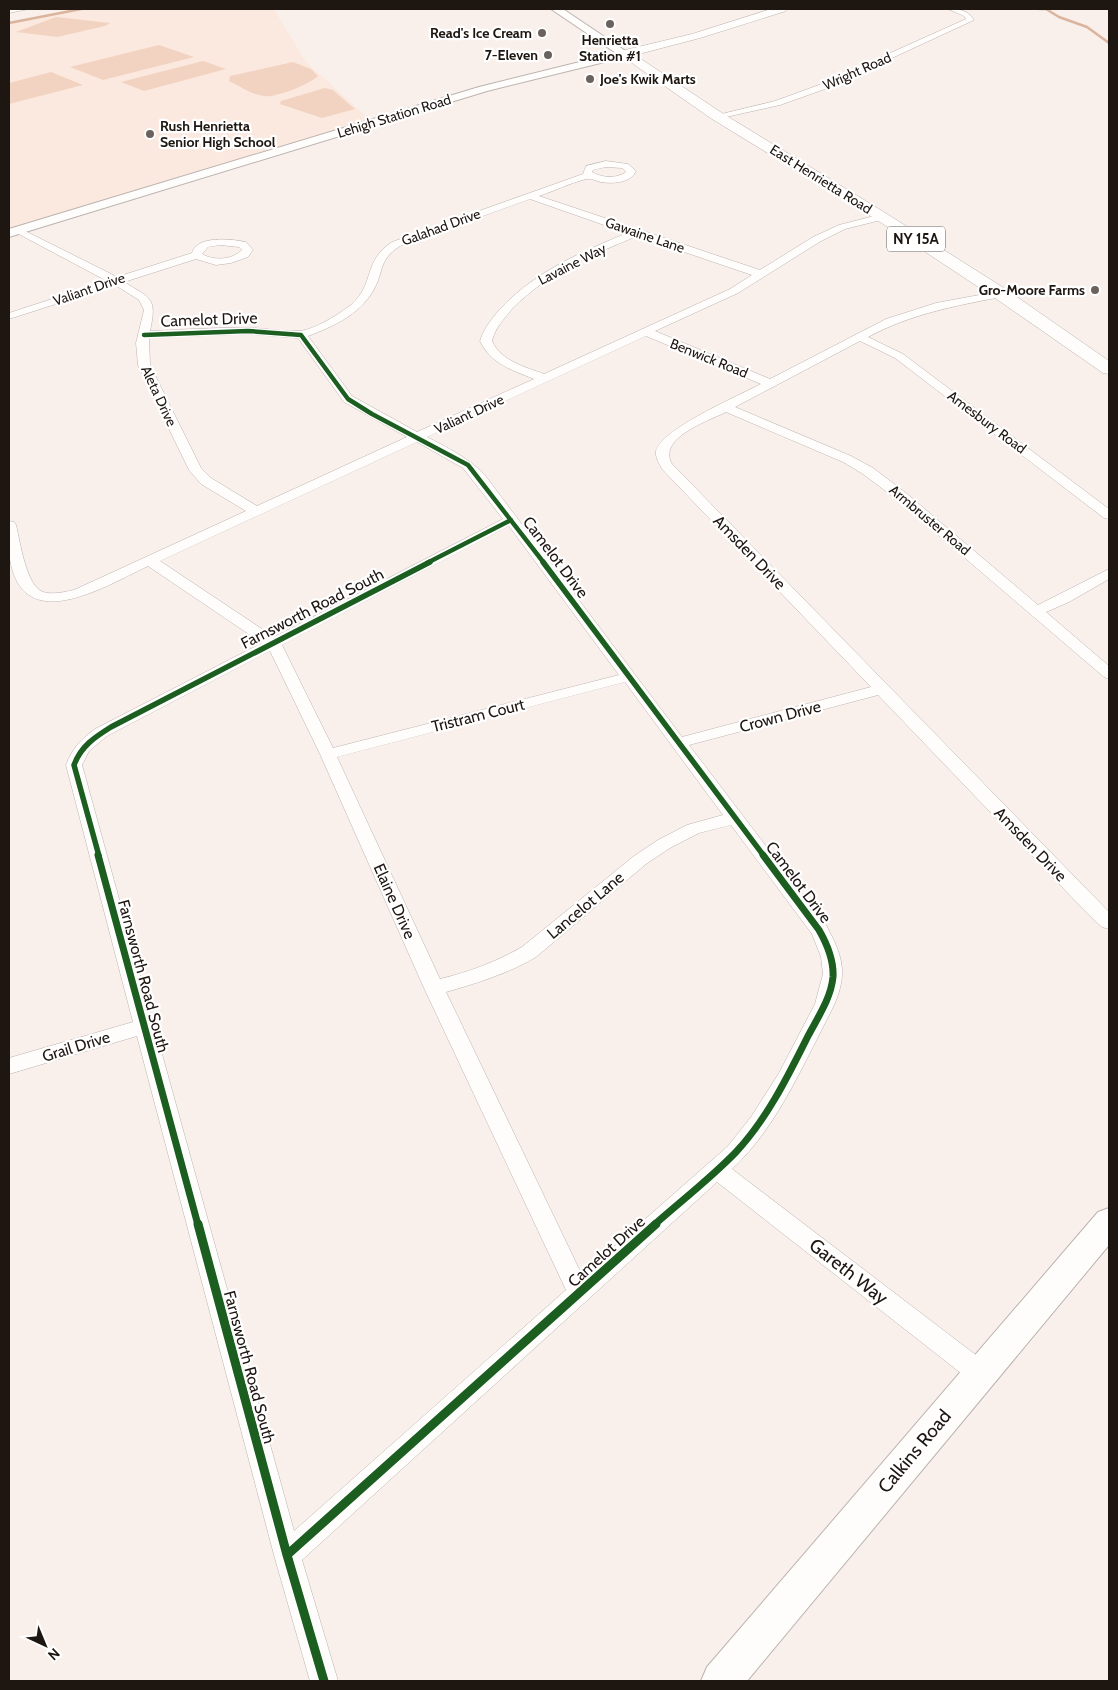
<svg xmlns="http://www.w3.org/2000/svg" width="1118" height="1690" font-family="Cabin,sans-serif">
	<rect width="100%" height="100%" fill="#f9f0ec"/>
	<path fill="#fbe8df" d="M77 9H274L305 61 369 119 9 229V24Z"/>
	<path fill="#f2d3c1" d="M56 17 110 23 105 26 57 37 16 32Z
		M159 45 194 57 103 80 70 67Z
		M203 61 226 69 144 91 121 82Z
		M293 62 311 69 318 76C310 84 276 98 264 96 252 95 240 86 229 81L230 76Z
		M51 72 83 85 9 104V83Z
		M325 88 333 90 355 109 322 118 280 104 281 101Z"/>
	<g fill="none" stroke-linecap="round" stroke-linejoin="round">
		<path stroke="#dab49d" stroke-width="2.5" d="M1039 9H1046L1059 17 1087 27 1109 43
			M9 23 81 9"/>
		<g stroke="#bbb3af" stroke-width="1">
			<path id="minor" d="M9 9H29L9 13Z
				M948 9C959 9 968 10 974 20L825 89 780 105 717 119 713 116 775 101 819 85 966 19 964 16Z
				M606 161 628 164 636 171C631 183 612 184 601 182 596 181 591 178 586 179 570 183 554 191 539 196L760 270 813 237 839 225 882 214 885 215V219L845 229 821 241 738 293 655 331 770 379 886 319 936 303 1001 291 1006 294 1001 297C954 306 911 314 868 337L903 354 1109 509V519L1104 518 895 358 860 341 735 407 851 456 873 468 906 493 1038 605 1109 569V579L1069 602 1046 612 1109 666V679L1104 677 896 499 863 474 843 462 726 412C708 421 657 438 672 464L1109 912V929L1102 927 1088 914 878 695 689 745 826 925C834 940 843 957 842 975 841 997 828 1016 819 1035 795 1082 771 1133 732 1169L989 1365 992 1373 989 1381 980 1384 971 1381 717 1182 302 1560 338 1681H310L274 1555 137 1036 9 1074V1058L133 1022 66 765C72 749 81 739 95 729L262 643 148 566C102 588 18 640 9 552 8 542 9 531 9 521L14 522 16 525C20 541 26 586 43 592 52 595 65 592 74 590L246 511 201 484 189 470 138 365 136 343 144 310 139 300 115 285 9 319V313L107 281 13 231 15 229H21L117 277 192 253C197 235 231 239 246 242L253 250 248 257 231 263 216 265 196 259 124 282C152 299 157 298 150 331 183 330 216 327 249 328 265 328 282 332 298 331 313 331 341 313 352 304 375 283 363 261 392 242L583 174 586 166ZM606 167 622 168 626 172C616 179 602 178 592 172L593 170ZM530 199 627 233C582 252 538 270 503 306 494 316 484 327 480 341 491 364 512 370 534 379L417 432 352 396 308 336C332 327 359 315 373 291 385 271 377 261 400 246ZM637 236 752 275 730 289 544 374C525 367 501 361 492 341 495 328 504 319 512 309 547 273 592 255 637 236ZM220 245 239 247 242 250C232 260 214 261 202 254L208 247ZM248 334 298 338 344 402 407 437 257 506 211 478 201 468 150 365 149 338ZM646 336 761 384C740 395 661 429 656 451 655 457 659 463 662 469L871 687 682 737 484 474C467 457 448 448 427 437ZM417 442 463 468 503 519 274 637 160 561ZM509 526 619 675 333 748 282 645ZM270 651 320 754 424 988 566 1290 294 1531 82 765 89 751 107 736ZM625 682 723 815 687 825 658 840 634 856 522 947C496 962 469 972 440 979L337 757ZM731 825 812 934 821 957 823 974 815 1004 779 1073 751 1117 728 1146 582 1275 446 992C477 983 507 974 536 957L646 864 670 848 699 833Z"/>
		</g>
		<g stroke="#bbb3af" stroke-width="2">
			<path id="secondary" d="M551 9H563L630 54 629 56 487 91 9 237V229L479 87 616 53Z
				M1109 1208V1245L747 1681H701L707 1667 1098 1212Z"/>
		</g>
		<g stroke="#bbb3af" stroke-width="1">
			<path id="primary" d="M771 9H788L786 11 700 38 635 55 722 113 887 214 1007 290 1109 361V374L1103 373 995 298 877 220 712 119 619 54 621 51 692 34Z"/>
		</g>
		<use href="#minor" fill="#fefdfc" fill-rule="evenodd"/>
		<use href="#secondary" fill="#fefdfc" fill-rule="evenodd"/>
		<use href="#primary" fill="#fefdfc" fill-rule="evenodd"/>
		<g stroke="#fff" stroke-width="5.5">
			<path id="cycleway-far4" d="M245 331H249"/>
		</g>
		<g stroke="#fff" stroke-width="7">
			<path id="cycleway-far3" d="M144 335 248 331 301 335 348 399 372 414 468 465 544 563
				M427 563 511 520"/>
		</g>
		<g stroke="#fff" stroke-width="8">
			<path id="cycleway-far2" d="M543 562 764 856
				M99 856 74 765C81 746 95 737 111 727L430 562"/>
		</g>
		<g stroke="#fff" stroke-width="10">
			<path id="cycleway-far1" d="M98 855 198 1225
				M654 1225C681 1201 711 1178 736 1152 767 1119 788 1076 808 1036 818 1017 831 998 833 977 834 960 827 944 819 930L763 855"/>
		</g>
		<g stroke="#fff" stroke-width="12">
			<path id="cycleway" d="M198 1224 287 1555 324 1681
				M287 1555 656 1224"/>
		</g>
		<use href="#cycleway-far4" stroke="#1b5e20" stroke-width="4"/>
		<use href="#cycleway-far3" stroke="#1b5e20" stroke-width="4.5"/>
		<use href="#cycleway-far2" stroke="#1b5e20" stroke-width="5.5"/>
		<use href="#cycleway-far1" stroke="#1b5e20" stroke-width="7"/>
		<use href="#cycleway" stroke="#1b5e20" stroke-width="9"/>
	</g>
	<g fill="#6b625e" stroke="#fff" stroke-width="2">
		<circle cx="610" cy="24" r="5"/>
		<circle cx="542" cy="33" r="5"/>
		<circle cx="548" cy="55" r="5"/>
		<circle cx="590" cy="79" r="5"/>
		<circle cx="150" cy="134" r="5"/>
		<circle cx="1095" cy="290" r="5"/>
	</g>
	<g text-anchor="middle" stroke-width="4.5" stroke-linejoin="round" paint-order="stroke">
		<g font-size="14" font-weight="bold" fill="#1e1611" stroke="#fff" text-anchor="end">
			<text x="532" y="38">Read's Ice Cream</text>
			<text x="610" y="45" text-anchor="middle">Henrietta<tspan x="610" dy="16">Station #1</tspan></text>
			<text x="538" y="60">7-Eleven</text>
			<text x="600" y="84" text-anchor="start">Joe's Kwik Marts</text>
			<text x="160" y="131" text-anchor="start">Rush Henrietta<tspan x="160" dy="16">Senior High School</tspan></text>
			<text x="1085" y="295">Gro-Moore Farms</text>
		</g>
		<g font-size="14" fill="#1e1611" stroke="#fff">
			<text transform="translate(857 71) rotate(-24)" y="5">Wright Road</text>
			<text transform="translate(394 116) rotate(-17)" y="5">Lehigh Station Road</text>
			<text transform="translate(821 179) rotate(32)" y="5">East Henrietta Road</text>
			<text transform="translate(441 227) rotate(-20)" y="5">Galahad Drive</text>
			<text transform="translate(645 235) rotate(19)" y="5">Gawaine Lane</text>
			<text transform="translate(572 264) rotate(-27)" y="5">Lavaine Way</text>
			<text transform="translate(89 289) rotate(-19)" y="5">Valiant Drive</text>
			<text transform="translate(709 358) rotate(22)" y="5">Benwick Road</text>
			<text transform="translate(159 396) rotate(65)" y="5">Aleta Drive</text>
			<text transform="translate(469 414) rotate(-25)" y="5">Valiant Drive</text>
			<text transform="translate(987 422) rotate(37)" y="5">Amesbury Road</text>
			<text transform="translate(930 520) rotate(40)" y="5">Armbruster Road</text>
		</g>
		<rect fill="#fff" stroke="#625c58" stroke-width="1" x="887" y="226.5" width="58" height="25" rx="4"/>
		<g font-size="15" font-weight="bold" fill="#1e1611">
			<text x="916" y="244">NY 15A</text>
		</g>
		<g font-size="16" fill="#1e1611" stroke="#fff">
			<text transform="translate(209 319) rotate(-2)" y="6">Camelot Drive</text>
			<text transform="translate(750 552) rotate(46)" y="6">Amsden Drive</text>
			<text transform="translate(556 557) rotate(53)" y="6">Camelot Drive</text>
			<text transform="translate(312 608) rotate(-27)" y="6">Farnsworth Road South</text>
			<text transform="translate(478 715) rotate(-14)" y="6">Tristram Court</text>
			<text transform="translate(780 716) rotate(-15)" y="6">Crown Drive</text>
			<text transform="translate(1031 844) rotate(46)" y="6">Amsden Drive</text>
			<text transform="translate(799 882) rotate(53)" y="6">Camelot Drive</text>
			<text transform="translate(395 901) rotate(66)" y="6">Elaine Drive</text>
			<text transform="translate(585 905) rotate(-40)" y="6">Lancelot Lane</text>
			<text transform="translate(144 976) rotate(75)" y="6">Farnsworth Road South</text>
			<text transform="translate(76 1046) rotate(-17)" y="6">Grail Drive</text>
			<text transform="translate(606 1251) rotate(-42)" y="6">Camelot Drive</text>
			<text transform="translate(250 1367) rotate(75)" y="6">Farnsworth Road South</text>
		</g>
		<g font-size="19" fill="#1e1611" stroke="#fff">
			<text transform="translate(849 1271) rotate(38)" y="7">Gareth Way</text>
			<text transform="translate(914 1451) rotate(-50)" y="7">Calkins Road</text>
		</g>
	</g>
	<rect width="1118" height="1690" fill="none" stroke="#1e1611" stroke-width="20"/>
	<g transform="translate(45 1645) rotate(136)" stroke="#ffffff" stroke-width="4" paint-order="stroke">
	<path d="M0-4L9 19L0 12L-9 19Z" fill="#1e1611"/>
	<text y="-8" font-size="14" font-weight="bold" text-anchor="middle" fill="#1e1611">N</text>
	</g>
</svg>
